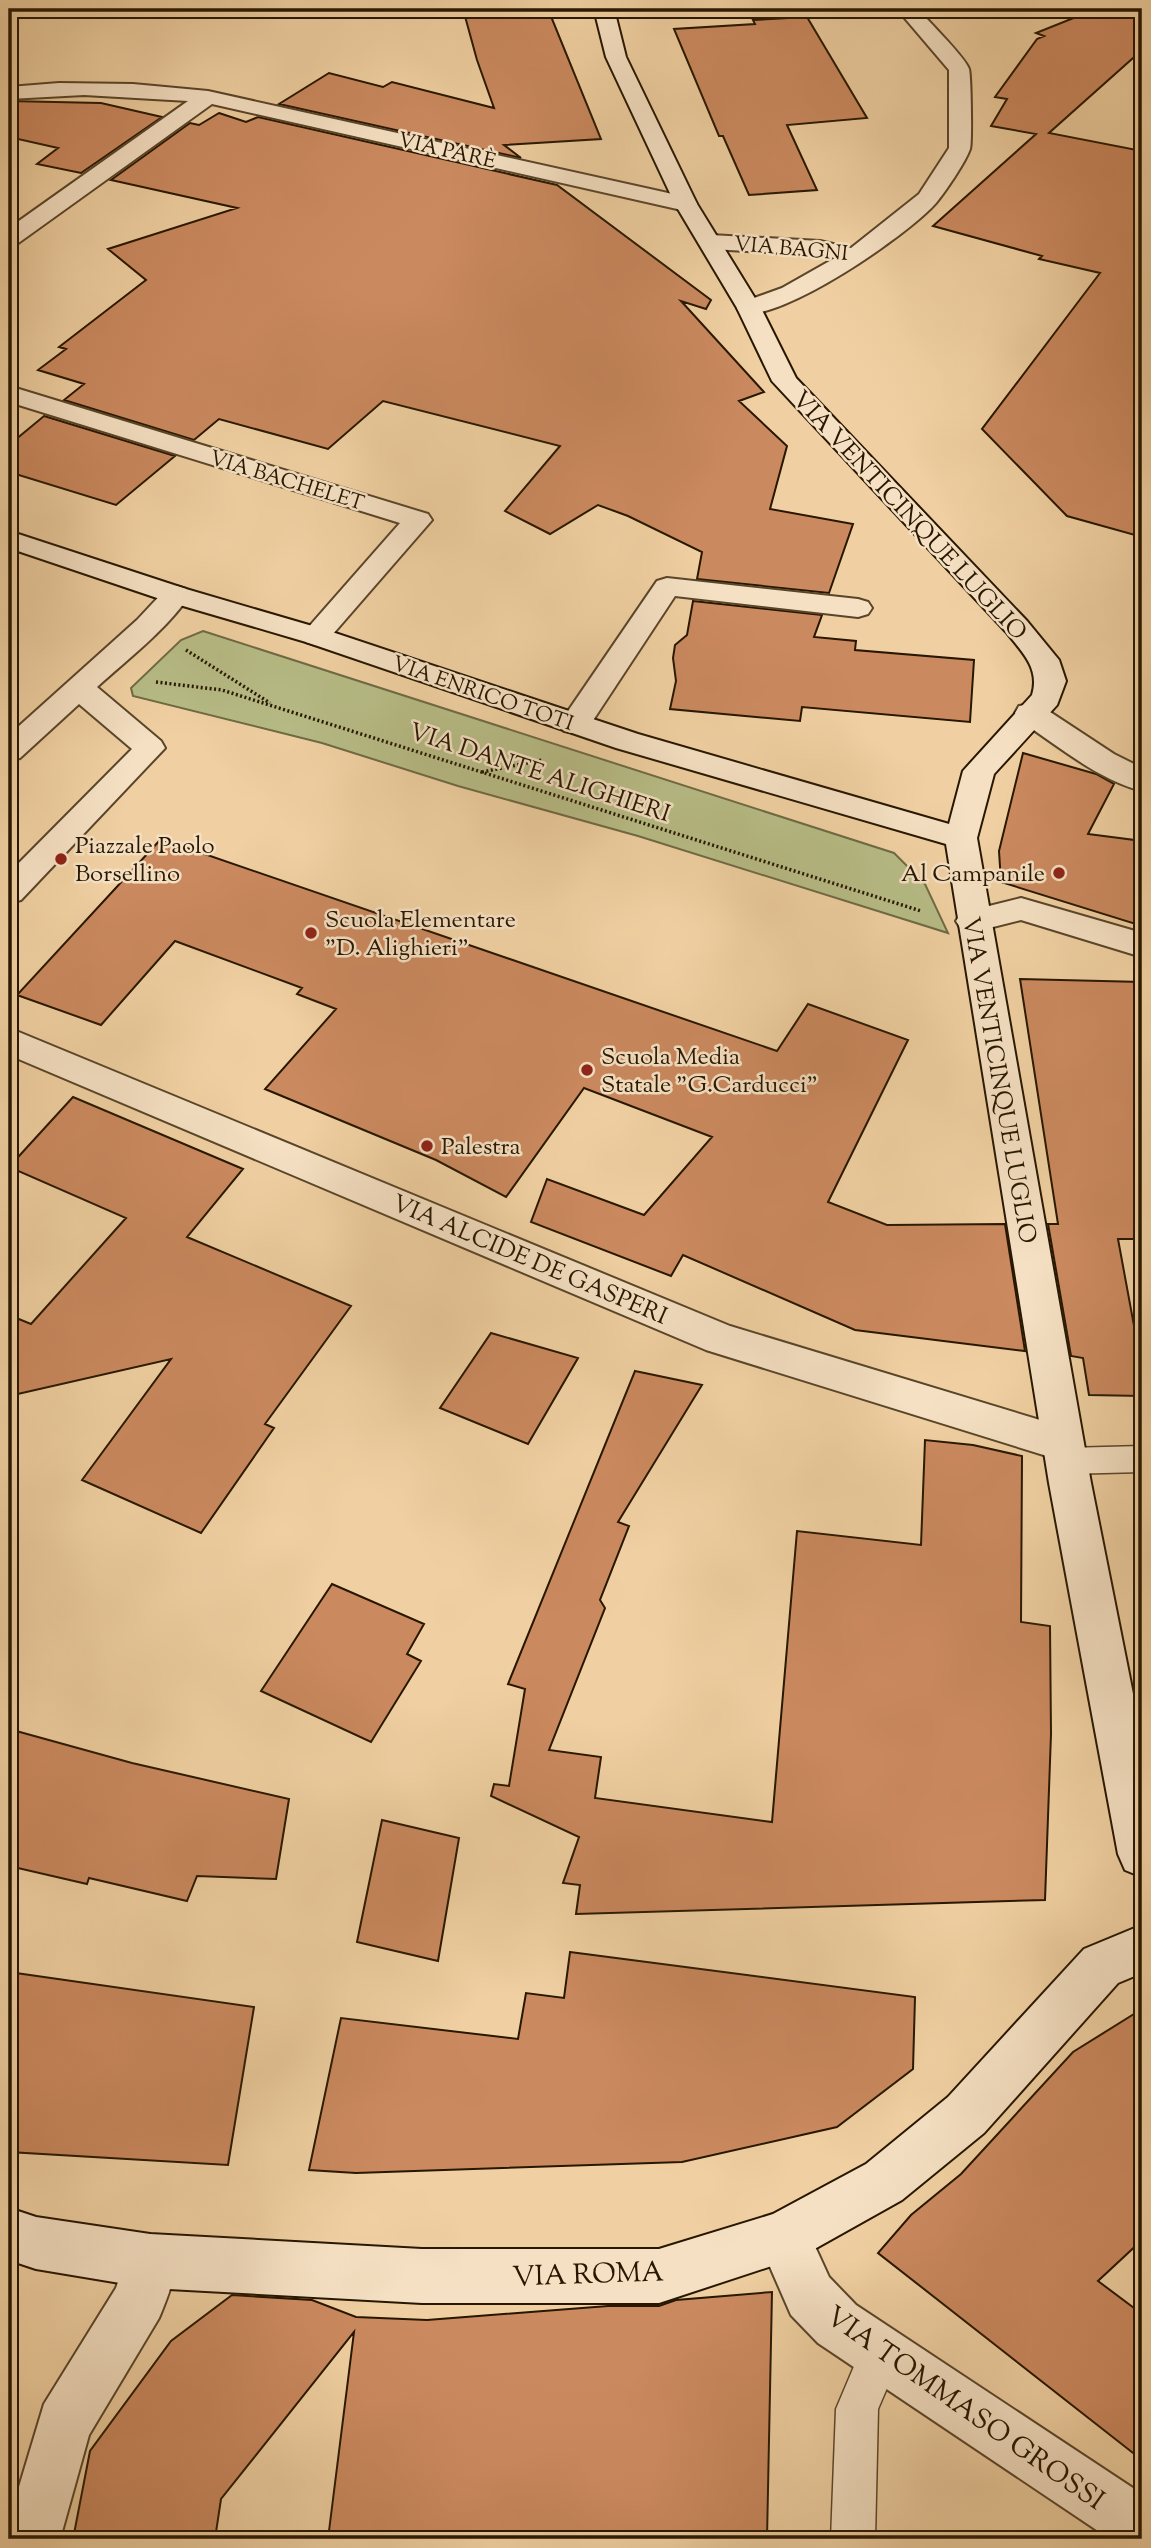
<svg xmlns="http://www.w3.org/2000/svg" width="1151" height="2548" font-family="'Sorts Mill Goudy',serif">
	<rect width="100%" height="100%" fill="#f0d0a2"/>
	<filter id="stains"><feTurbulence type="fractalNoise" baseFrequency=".00286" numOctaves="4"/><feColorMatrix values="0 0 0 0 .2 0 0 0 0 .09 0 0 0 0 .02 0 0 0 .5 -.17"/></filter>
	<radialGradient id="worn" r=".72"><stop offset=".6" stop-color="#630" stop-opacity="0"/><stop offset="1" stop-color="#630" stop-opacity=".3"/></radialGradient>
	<path fill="#b7bc86" stroke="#6f6a44" stroke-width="2" d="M203 631 894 853 925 884 948 933 638 836 458 786 322 743 133 696 131 688 181 640Z"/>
	<path fill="#cb895f" stroke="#271701" stroke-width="2" d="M463 9H548L601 139 504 145 521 158 279 104 329 73 383 87 392 82 494 108 477 60Z
		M1096 9H1142V50L1049 133 1142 151V537L1067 516 982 429 1100 273 1039 259 1042 256 933 226 1036 134 991 126 1007 99 995 97 1037 39 1044 36 1036 33Z
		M807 17 867 118 787 125 817 190 749 195 723 136H719L674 29 755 24 753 20Z
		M9 101 101 103 162 117 81 173 37 164 58 148 9 137Z
		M219 113 246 122 258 117 557 185 711 300 706 309 681 301 764 392 739 401 787 446 770 509 853 524 829 593 697 579 702 552 628 516 598 505 550 534 505 511 560 446 383 401 328 449 219 419 194 440 64 400 84 384 38 370 66 349 59 347 146 280 108 249 237 208 111 180 190 123 199 125Z
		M44 416 175 456 116 505 9 472V445Z
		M693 601 822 615 814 637 856 641 855 650 974 660 970 722 802 707 800 721 670 709 676 681 673 658 675 645 687 635Z
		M1023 753 1096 774 1114 784 1088 834 1142 841V926L1001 882 999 851Z
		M161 839 777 1051 808 1004 908 1040 828 1202 887 1225 1005 1224 1025 1351 855 1330 683 1255 671 1276 531 1222 547 1179 644 1215 712 1137 584 1088 506 1197 436 1160 265 1089 336 1009 297 994 302 988 175 941 101 1025 17 995Z
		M1020 979 1142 982V1239H1118L1142 1369V1396L1089 1395 1083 1358 1071 1356 1048 1224H1058Z
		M73 1097 243 1169 187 1237 351 1306 265 1424 274 1428 201 1533 82 1480 171 1359 9 1396V1315L31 1324 126 1218 9 1167Z
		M491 1333 578 1358 528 1444 440 1408Z
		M635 1371 702 1385 618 1522 629 1526 600 1600 605 1608 549 1750 601 1757 595 1798 772 1822 797 1531 921 1545 925 1440 973 1445 1022 1456 1021 1622 1050 1626 1051 1734 1045 1900 576 1914 580 1885 563 1883 579 1837 491 1796 494 1784 509 1786 525 1689 508 1684Z
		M332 1584 424 1624 407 1654 421 1661 371 1742 261 1691Z
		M9 1729 132 1763 289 1799 276 1879 197 1876 187 1901 89 1878 87 1884 9 1866Z
		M382 1820 459 1838 438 1961 357 1942Z
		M570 1952 915 1997 913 2069 837 2127 682 2162 356 2173 309 2170 341 2018 518 2039 526 1993 564 1998Z
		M9 1972 254 2007 228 2165 9 2152Z
		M1142 2009V2240L1098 2281 1142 2314V2460L878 2253 911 2215 961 2174 1073 2052Z
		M772 2292 767 2539H328L354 2332 221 2499 215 2539H73L90 2451 171 2341 232 2295 312 2300 356 2317 427 2320 608 2306H659L676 2300Z"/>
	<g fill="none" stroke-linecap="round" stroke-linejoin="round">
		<g stroke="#594529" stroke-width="3">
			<path id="lane" d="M1142 1446V1472L1066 1474 1055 1471 1050 1461 1055 1451 1066 1448Z
				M881 2332 896 2338 902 2353 878 2409 875 2539H831L836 2409 866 2338Z"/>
		</g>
		<g stroke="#594529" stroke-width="4">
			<path id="street" d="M897 9H918C927 20 966 58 969 69 971 76 972 144 970 149 965 163 945 192 936 203 909 234 781 323 740 313L737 308 740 303 782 288 835 258 820 255 711 249 703 247 699 242 703 237 711 235 820 241 851 248 919 194 949 148V70Z
				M59 83 133 84 208 91 686 197 694 199 697 204 694 209 686 211 212 104 17 244 9 246V228L188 101 84 95 9 99V87Z
				M9 386 428 514 432 520 326 642 316 645 306 642 301 636 306 630 400 523 9 402Z
				M667 578 858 599 868 602 872 608 868 614 858 617 675 596 586 731 575 733 564 731 560 724 564 717 657 581Z
				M176 586 186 589 190 595C166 630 128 659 97 687L161 741 165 748 21 900 9 903V873L132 749 79 704 20 758 9 761V735L137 620 166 589Z
				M1030 704 1041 706 1114 754 1142 768V791C1098 780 1057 745 1019 720L1015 713 1019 706Z
				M1021 898 1142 933V957L1021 920 973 932 961 929 956 921 961 913Z
				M9 1028 730 1326 1063 1427 1077 1432 1083 1444 1077 1456 1063 1461 706 1350 9 1055Z
				M783 2211 802 2218 829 2277 856 2305 1142 2494V2539H1110L818 2343 791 2315 757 2237 764 2218Z
				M150 2234 169 2242C180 2270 170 2291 159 2318L89 2435 60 2539H9V2520L44 2404 116 2288 131 2242Z"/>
		</g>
		<g stroke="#271701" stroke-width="4">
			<path id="secondary" d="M594 9H614L626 57 697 204 761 308 796 378 1027 621 1059 660 1066 681 1057 705 994 774 977 838 1091 1483 1142 1739V1877L1125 1870 1118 1854 1049 1483 946 844 616 748 306 642 166 601 9 548V531L186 589 326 630 638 734 949 824 963 771 1032 695C1040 669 1023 653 1007 633L772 381 737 308 675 204 606 57Z
				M1142 1925V1973L1118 1983 984 2133 902 2200 802 2256 659 2303H422L150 2288 36 2269 9 2260V2208L36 2217 150 2234 422 2249H659L773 2214 866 2164 948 2097 1084 1949Z"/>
		</g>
		<path stroke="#271701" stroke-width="3.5" stroke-dasharray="2 2.5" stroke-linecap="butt" d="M186 650 270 703
			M156 682 222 690 921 911
			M482 772 542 760"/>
		<use href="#lane" fill="#f5e0c3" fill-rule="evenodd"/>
		<use href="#street" fill="#f5e0c3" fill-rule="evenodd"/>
		<use href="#secondary" fill="#f5e0c3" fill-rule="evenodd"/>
	</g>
	<g fill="#8f2418" stroke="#f5e0c3" stroke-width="2.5">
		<circle cx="61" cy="859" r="7"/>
		<circle cx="1059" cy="873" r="7"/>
		<circle cx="311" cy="933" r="7"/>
		<circle cx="587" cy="1070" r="7"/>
		<circle cx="427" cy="1146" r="7"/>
	</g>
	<g text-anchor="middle" stroke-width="5" stroke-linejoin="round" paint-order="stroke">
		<g font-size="21" fill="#271701" stroke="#f5e0c3">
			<text transform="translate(447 150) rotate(13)" y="7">VIA PARÈ</text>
			<text transform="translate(791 248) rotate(5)" y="7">VIA BAGNI</text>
			<text transform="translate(287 480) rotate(17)" y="7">VIA BACHELET</text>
			<text transform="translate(483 693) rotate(19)" y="7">VIA ENRICO TOTI</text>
		</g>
		<g font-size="24" fill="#271701" stroke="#f5e0c3">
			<text transform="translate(910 515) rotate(47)" y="8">VIA VENTICINQUE LUGLIO</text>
			<text transform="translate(540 772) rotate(18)" y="8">VIA DANTE ALIGHIERI</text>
			<text transform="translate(1000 1080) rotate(80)" y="8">VIA VENTICINQUE LUGLIO</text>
			<text transform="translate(530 1259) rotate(23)" y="8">VIA ALCIDE DE GASPERI</text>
		</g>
		<g font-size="24" fill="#271701" stroke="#f5e0c3" text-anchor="start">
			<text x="75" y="853">Piazzale Paolo<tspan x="75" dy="28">Borsellino</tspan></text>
			<text x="1045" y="881" text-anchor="end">Al Campanile</text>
			<text x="325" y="927">Scuola Elementare<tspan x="325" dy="28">"D. Alighieri"</tspan></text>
			<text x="601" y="1064">Scuola Media<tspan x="601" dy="28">Statale "G.Carducci"</tspan></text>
			<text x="441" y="1154">Palestra</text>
		</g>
		<g font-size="28" fill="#271701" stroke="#f5e0c3">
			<text transform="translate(588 2273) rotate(-2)" y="10">VIA ROMA</text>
			<text transform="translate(966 2407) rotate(35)" y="10">VIA TOMMASO GROSSI</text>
		</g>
	</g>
	<rect width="1151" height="2548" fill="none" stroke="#f0d0a2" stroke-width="35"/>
	<rect x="10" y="10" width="1130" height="2527" fill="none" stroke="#271701" stroke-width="3.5"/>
	<rect x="18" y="18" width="1116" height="2513" fill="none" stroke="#271701" stroke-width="2"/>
	<rect width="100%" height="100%" filter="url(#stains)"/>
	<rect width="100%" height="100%" fill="url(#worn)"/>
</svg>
